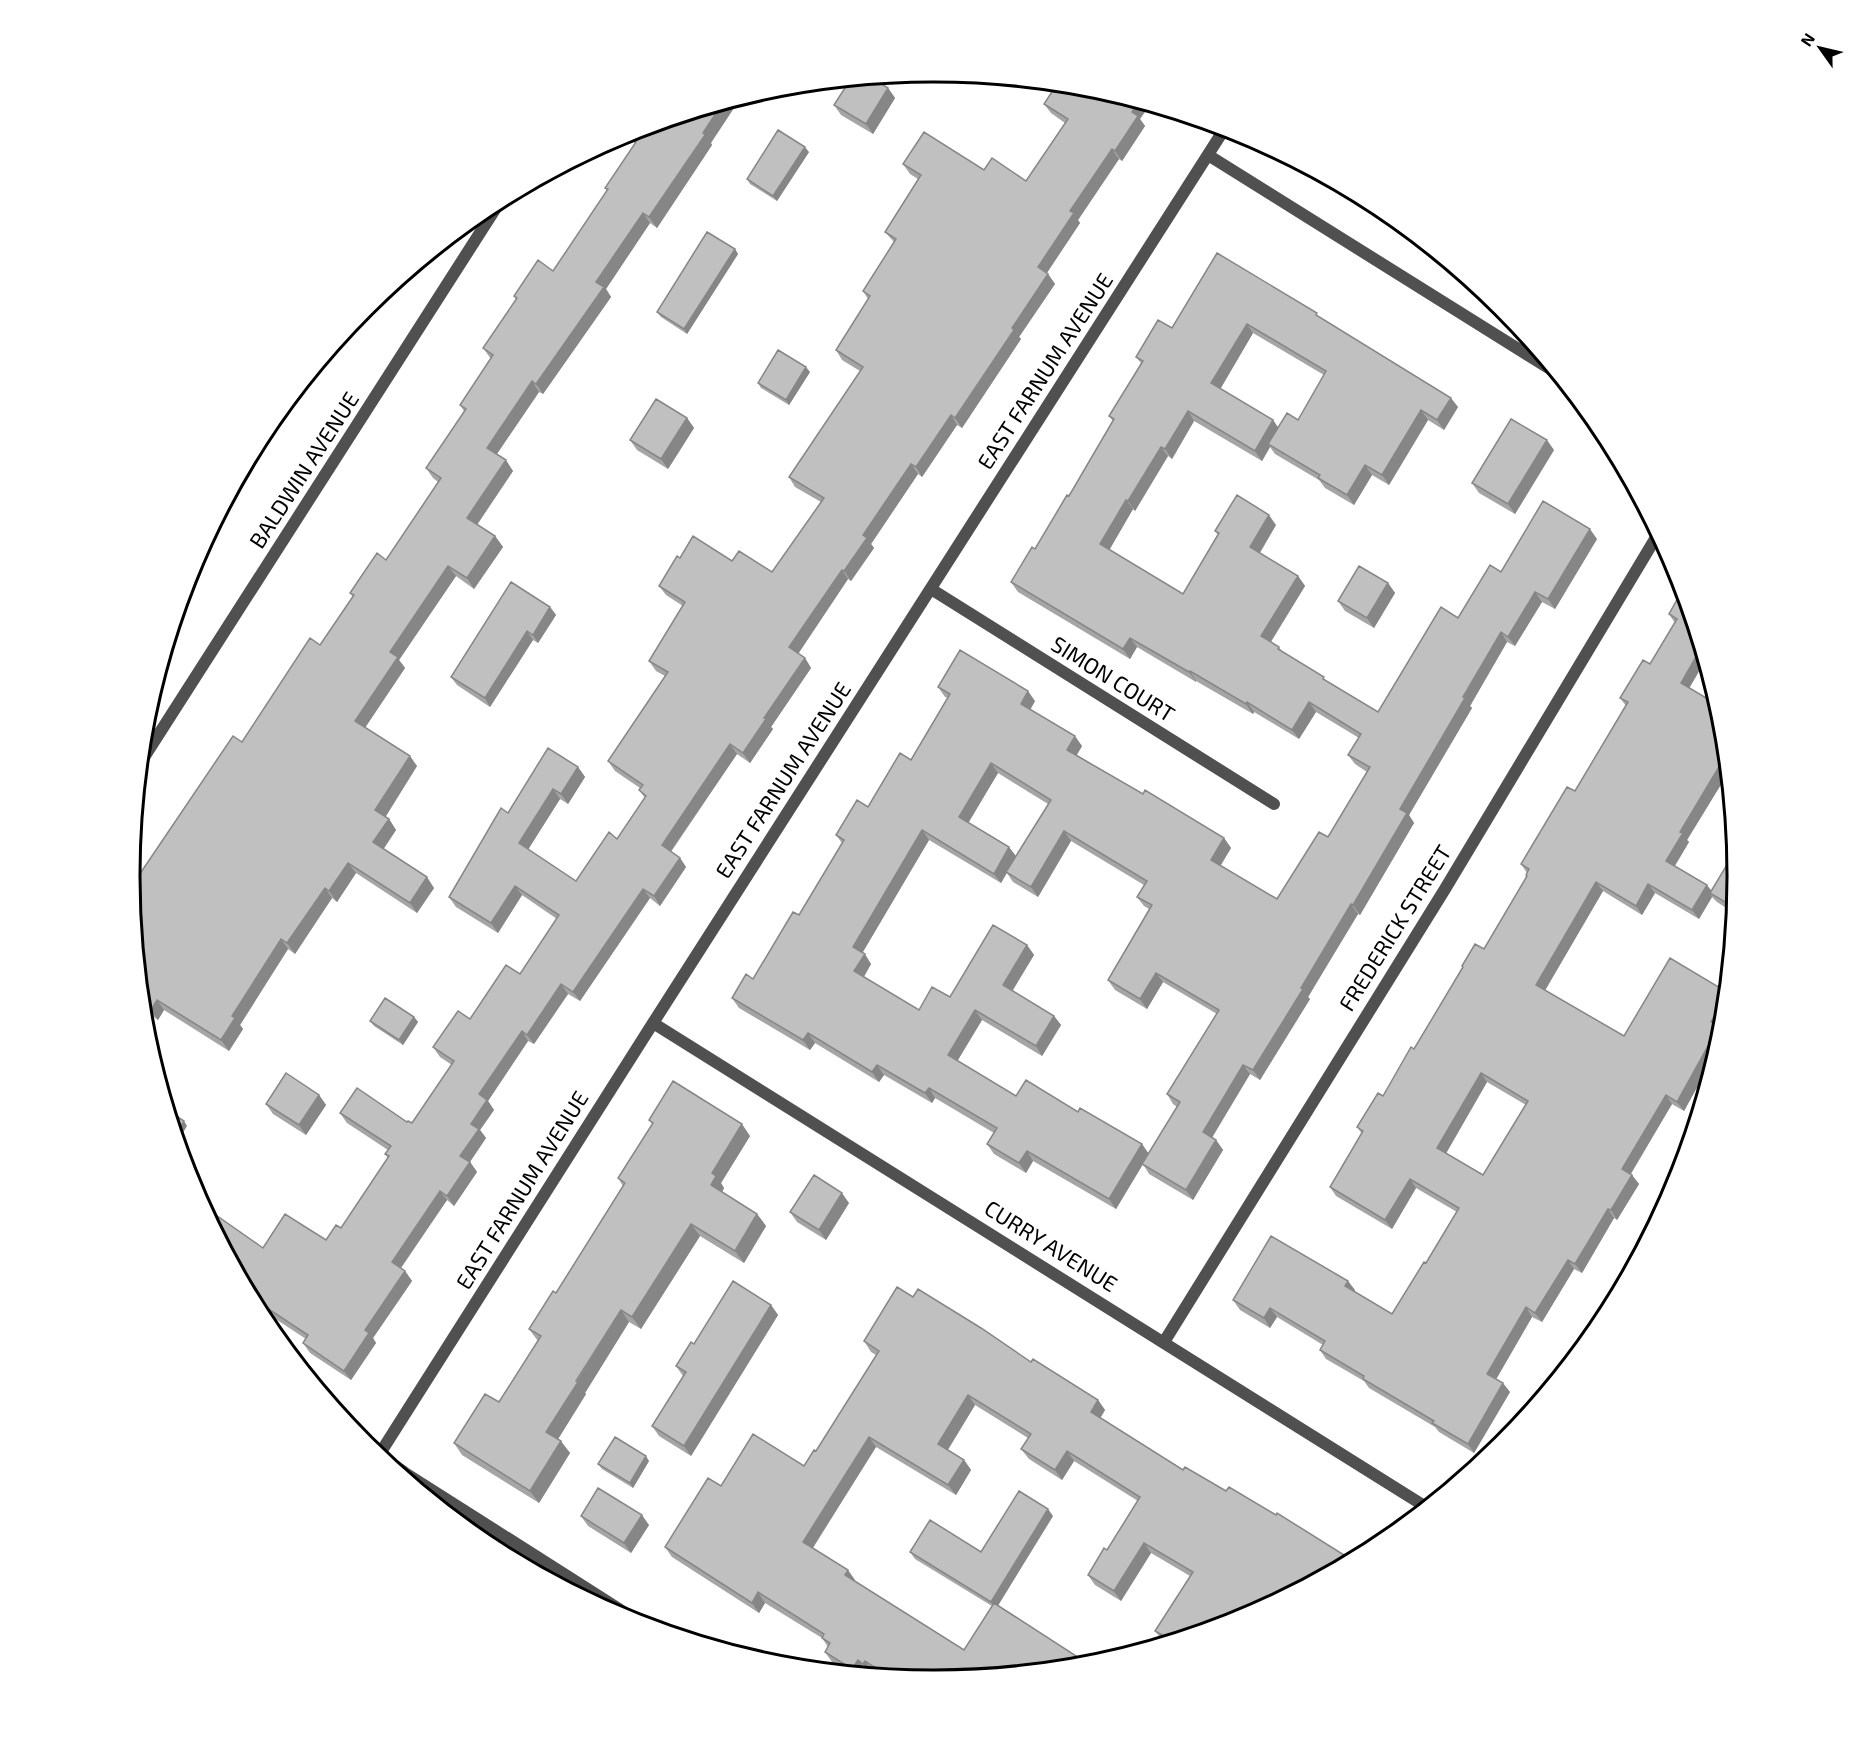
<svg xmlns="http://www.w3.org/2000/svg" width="1868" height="1752" font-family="'Exo 2',sans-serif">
	<rect width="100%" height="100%" fill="#fff"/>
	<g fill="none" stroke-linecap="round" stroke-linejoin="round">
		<path stroke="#505050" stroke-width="12" d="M1208 155 1555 372
			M931 589 1274 804
			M141 762 501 200
			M653 1023 1426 1507
			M1164 1342 1445 889 1658 534
			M370 1448 405 1473 641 1623
			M379 1455 653 1023 1225 128"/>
	</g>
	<path fill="#a5a5a5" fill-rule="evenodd" d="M888 88 895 98 873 134 841 115 834 105Z
		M1044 104 1140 119 1145 126 1122 161 1119 159 1078 220 1080 223 1047 273 1055 284 1019 337 1021 339 962 428 957 425 922 477 918 474 871 544 874 548 851 581 848 579 798 654 805 658 811 668 771 727 773 729 750 763 737 754 671 852 680 858 686 867 660 906 650 898 580 1001 568 994 534 1044 528 1041 488 1101 494 1110 480 1130 486 1138 470 1162 477 1172 454 1206 447 1200 401 1268 405 1271 412 1281 373 1338 376 1343 351 1380 310 1353 303 1343 306 1339 256 1306 203 1206 263 1248 326 1240 341 1228 388 1158 385 1154 388 1150 347 1123 340 1113 412 1123 452 1065 440 1057 433 1047 470 1019 520 974 557 919 522 895 498 933 456 907 449 897 508 813 578 767 585 777 568 804 560 799 528 849 576 881 617 839 645 798 639 790 640 788 615 771 608 761 665 676 656 671 649 661 683 606 666 595 659 586 680 558 732 561 772 572 821 502 795 487 789 477 860 371 842 360 836 350 868 299 863 291 894 242 885 232 918 179 910 174 903 164 984 170 1026 181 1065 123 1051 113Z
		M631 138 711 143 712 145 657 228 650 223 606 289 611 297 543 394 539 392 497 454 513 471 477 524 495 536 503 547 474 589 456 576 399 660 405 668 365 728 417 766 385 817 389 819 396 830 383 849 434 888 417 913 356 873 337 902 332 898 295 954 288 949 240 1025 243 1029 229 1051 164 1010 158 1020 148 1013 144 1019 131 887 242 742 320 645 353 597 350 593 386 560 438 482 433 478 426 468 464 411 460 405 491 359 483 348 516 300 514 296 553 271 607 191 605 188 635 144Z
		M809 152 777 201 750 184 747 179Z
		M735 249 738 254 687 334 661 317 657 312Z
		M1322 319 1458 407 1444 430 1428 420 1389 485 1372 475 1354 505 1325 488 1319 480 1275 454 1270 447 1262 461 1194 421 1172 459 1168 456 1135 511 1133 509 1109 550 1183 594 1218 535 1215 531 1276 525 1260 553 1298 576 1305 586 1271 642 1279 647 1283 653 1327 681 1378 712 1458 618 1501 572 1597 539 1555 609 1542 602 1515 646 1507 642 1470 706 1472 708 1409 815 1414 823 1360 915 1358 914 1308 997 1310 999 1260 1080 1250 1074 1212 1138 1216 1140 1223 1150 1193 1200 1149 1174 1143 1164 1116 1209 1033 1161 1026 1173 994 1154 987 1144 994 1133 935 1098 932 1103 884 1075 879 1082 815 1043 810 1050 739 1008 732 998 753 979 799 915 842 843 836 835 868 807 911 760 948 698 945 697 938 687 1035 701 1030 709 1082 746 1077 755 1143 794 1224 838 1231 848 1220 866 1277 899 1328 837 1367 772 1355 764 1348 755 1359 738 1316 712 1299 739 1254 712 1253 714 1196 681V682L1137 647 1130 659 1018 592 1011 582 1035 549 1069 496 1113 421 1109 416 1141 363 1136 357 1172 328ZM1253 333 1324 375 1298 420 1278 428 1273 420 1220 389ZM998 773 1048 804 1016 856 968 822ZM929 840 1001 883 1007 873 1013 882 1038 897 1071 841 1144 885 1137 897 1144 906 1149 909 1108 980 1115 990 1147 1009 1163 982 1217 1014 1167 1094 1173 1104 1177 1107 1148 1154 1142 1144 1078 1112 1016 1096 957 1061 982 1020 1042 1056 1061 1025 1054 1016 1012 990 1034 955 1027 945 950 997 919 1010 864 977 871 964 862 953Z
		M810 372 789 405 761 388 758 383Z
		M687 418 694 428 668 469 637 450 630 440Z
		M1554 450 1515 514 1479 493 1472 483Z
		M1388 583 1395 593 1374 628 1345 611 1338 601Z
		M1683 589 1705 661 1689 688 1723 719 1728 773 1687 840 1689 842 1675 866 1711 891 1738 876 1734 913 1717 902 1712 897 1699 919 1655 893 1642 915 1603 891 1545 990 1624 1036 1719 1027 1722 1033 1717 1051 1684 1111 1672 1104 1631 1174 1639 1184 1617 1220 1614 1218 1582 1273 1574 1269 1542 1322 1532 1317 1496 1379 1510 1392 1474 1453 1439 1432 1435 1427 1369 1388 1364 1381 1326 1359 1320 1350 1323 1345 1277 1317 1270 1328 1240 1310 1233 1300 1355 1290 1354 1291 1392 1314 1426 1263 1457 1212 1416 1188 1392 1229 1336 1196 1330 1187 1362 1134 1357 1127 1383 1096 1414 1049 1463 968 1462 966 1484 949 1527 876 1526 875 1527 873 1521 864 1575 791 1626 706 1620 698 1650 664 1675 623 1669 614ZM1487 1082 1526 1105 1483 1175 1446 1153Z
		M550 607 556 615 538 643 533 640 490 707 457 685 451 677Z
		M414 1017 418 1022 403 1045 374 1026 370 1021Z
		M319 1095 326 1105 306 1135 273 1114 266 1104Z
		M649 1120 750 1136 721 1183 724 1188 722 1192 757 1214 766 1226 744 1263 700 1236 641 1329 629 1322 585 1393 586 1394 558 1439 570 1453 539 1503 462 1455 454 1443 499 1402 538 1341 529 1329 556 1293 623 1186 618 1178 652 1124Z
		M849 1203 826 1240 797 1222 790 1212Z
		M913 1297 1031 1362 1098 1400 1105 1410 1100 1418 1241 1619 1164 1642 1163 1641 1155 1631 1190 1576 1151 1553 1121 1601 1095 1585 1088 1575 1107 1550 1138 1501 1074 1461 1062 1480 1029 1459 1021 1449 1028 1438 975 1405 948 1450 964 1460 971 1470 956 1495 876 1447 813 1548 855 1580V1581L964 1650 992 1606 915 1559 910 1552H981L1053 1516 998 1605 1090 1665 934 1680 877 1674 872 1671 871 1674 865 1670 863 1673 846 1671 832 1662 825 1652 828 1647 822 1638 765 1603 759 1613 672 1557 665 1547 721 1486 804 1466 816 1451 876 1355 871 1352 864 1341Z
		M771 1305 778 1315 691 1456 659 1436 652 1426 683 1376 676 1366 694 1344Z
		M649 1461 633 1488 602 1469 598 1464Z
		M581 1516 649 1525 631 1553 588 1526Z"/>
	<path fill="#868686" d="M888 88 895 98 873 134 866 124Z
		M740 99 711 143 712 145 657 228 649 217 703 133 722 104Z
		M1138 102 1150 105 1140 119 1145 126 1122 161 1115 151 1132 112Z
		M805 147 809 152 777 201 773 196Z
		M1112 149 1119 159 1078 220 1080 223 1044 277 1038 267 1070 211Z
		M643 213 650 223 606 289 611 297 543 394 536 384 596 282Z
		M735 249 738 254 687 334 684 329Z
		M1048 274 1055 284 1019 337 1021 339 962 428 955 418 1012 328Z
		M1247 324 1253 333 1218 393 1211 383Z
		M806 367 810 372 789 405 786 400Z
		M532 381 539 392 494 458 487 448Z
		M1451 398 1458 407 1444 430 1437 420Z
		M1421 410 1428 420 1389 485 1382 475Z
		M1188 411 1194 421 1172 459 1165 449Z
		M951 415 957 425 922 477 916 467Z
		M687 418 694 428 668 469 661 459Z
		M1273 420 1280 430 1268 444 1270 447 1262 461 1255 451Z
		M1547 440 1554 450 1515 514 1508 504Z
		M1161 447 1168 456 1135 511 1128 501Z
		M506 460 513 471 475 528 467 518Z
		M911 464 918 474 871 544 874 548 851 581 844 571 863 535Z
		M1365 465 1372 475 1354 505 1347 495Z
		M1126 500 1133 509 1107 554 1100 544Z
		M1269 515 1276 525 1257 557 1250 547Z
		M1590 529 1597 539 1555 609 1548 599Z
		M495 536 503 547 474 589 467 578Z
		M448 566 456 576 399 660 405 668 362 732 355 721 390 652Z
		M842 570 848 579 796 657 789 647Z
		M1298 576 1305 586 1268 646 1261 636Z
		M1388 583 1395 593 1374 628 1367 618Z
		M1535 592 1542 602 1515 646 1508 637Z
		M550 607 556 615 538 643 533 635Z
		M527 631 533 640 490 707 485 698Z
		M1501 632 1507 642 1470 706 1472 708 1409 815 1414 823 1360 915 1353 905 1400 809Z
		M1130 638 1137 647 1130 659 1123 649Z
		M1701 648 1705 661 1687 692 1681 683Z
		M805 658 811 668 771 727 773 729 750 763 743 753 764 718Z
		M1190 671 1196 681V682L1189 672Z
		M1028 691 1035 701 1028 714 1021 704Z
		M1247 702 1254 712 1253 714 1246 704Z
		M1309 702 1316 712 1299 739 1292 730Z
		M1075 736 1082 746 1074 759 1067 750Z
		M730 744 737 754 668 855 662 845Z
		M1726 755 1728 773 1687 840 1689 842 1672 870 1666 861 1680 832Z
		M410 756 417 766 383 821 375 810Z
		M991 763 998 773 966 827 959 817Z
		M578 767 585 777 568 804 561 794Z
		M553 789 560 799 526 853 519 843Z
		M389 819 396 830 381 853 373 842Z
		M922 830 929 840 860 957 853 947Z
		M1064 831 1071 841 1038 897 1031 887Z
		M1224 838 1231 848 1218 870 1211 860Z
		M1009 847 1016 856 1001 883 994 874Z
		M680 858 686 867 660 906 654 896Z
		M348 863 356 873 337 902 329 891Z
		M427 877 434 888 417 913 410 903Z
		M1596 882 1603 891 1543 994 1536 985Z
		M1648 884 1655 893 1642 915 1636 906Z
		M1707 885 1714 894 1710 893 1712 897 1699 919 1692 910Z
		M515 886 522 895 498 933 491 923Z
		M325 888 332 898 295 954 287 943Z
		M643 889 650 898 580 1001 573 992Z
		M1351 904 1358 914 1308 997 1310 999 1260 1080 1253 1070Z
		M281 939 288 949 240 1025 243 1029 229 1051 221 1040 232 1016Z
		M1027 945 1034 955 1010 995 1003 985Z
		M865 954 871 964 861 981 854 971Z
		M1156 973 1163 982 1147 1009 1140 999Z
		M561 984 568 994 534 1044 527 1035Z
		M1726 995 1724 1019 1719 1027 1723 1031 1722 1033 1717 1051 1684 1111 1677 1102 1711 1022Z
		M157 1000 164 1010 158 1020 151 1010Z
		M143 1006 148 1013 144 1019Z
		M975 1010 982 1020 955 1065 948 1055Z
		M1054 1016 1061 1025 1042 1056 1036 1046Z
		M414 1017 418 1022 403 1045 399 1040Z
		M522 1031 528 1041 488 1101 494 1110 480 1130 486 1138 467 1166 460 1156 471 1124 479 1094Z
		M808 1033 815 1043 810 1050 803 1040Z
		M877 1065 884 1075 879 1082 872 1072Z
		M1243 1065 1250 1074 1209 1142 1203 1132Z
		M1481 1073 1487 1082 1444 1157 1437 1148Z
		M929 1088 935 1098 932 1103 925 1093Z
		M319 1095 326 1105 306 1135 299 1125Z
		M1666 1095 1672 1104 1628 1178 1622 1169Z
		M184 1121 187 1126 178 1141 176 1134Z
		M742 1124 750 1136 721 1183 724 1188 719 1197 711 1185 712 1173Z
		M1216 1140 1223 1150 1193 1200 1186 1190Z
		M1142 1144 1149 1154 1116 1209 1109 1199Z
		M1027 1151 1033 1161 1026 1173 1019 1163Z
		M470 1162 477 1172 454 1206 447 1196Z
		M1632 1175 1639 1184 1617 1220 1611 1210Z
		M1410 1179 1416 1188 1392 1229 1385 1220Z
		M440 1191 447 1200 398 1272 392 1262Z
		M842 1193 849 1203 826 1240 819 1230Z
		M1608 1209 1614 1218 1582 1273 1575 1264Z
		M757 1214 766 1226 744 1263 735 1251Z
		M691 1224 700 1236 641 1329 632 1317Z
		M1568 1260 1574 1269 1542 1322 1535 1313Z
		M405 1271 412 1281 373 1338 376 1343 351 1380 344 1371 365 1330Z
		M1348 1281 1355 1290 1352 1295 1345 1286Z
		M771 1305 778 1315 691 1456 684 1446Z
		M1526 1307 1532 1317 1494 1383 1487 1374Z
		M1270 1308 1277 1317 1270 1328 1264 1318Z
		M621 1310 629 1322 585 1393 586 1394 555 1444 546 1432Z
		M1503 1383 1510 1392 1474 1453 1468 1444Z
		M968 1395 975 1405 945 1454 938 1444Z
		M1098 1400 1105 1410 1098 1422 1091 1412Z
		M869 1437 876 1447 810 1552 803 1542Z
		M561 1441 570 1453 539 1503 530 1491Z
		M1067 1451 1074 1461 1062 1480 1055 1470Z
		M646 1456 649 1461 633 1488 630 1483Z
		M964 1460 971 1470 956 1495 948 1485Z
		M1048 1509 1053 1516 996 1609 991 1602Z
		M642 1515 649 1525 631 1553 624 1543Z
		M1144 1543 1151 1553 1121 1601 1114 1591Z
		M848 1570 855 1580 852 1585 845 1575Z
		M758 1592 765 1603 759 1613 752 1603Z
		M858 1660 865 1670 863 1673 854 1672 852 1669Z
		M865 1661 872 1671 871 1674 863 1664Z"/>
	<path fill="#c0c0c0" stroke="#868686" stroke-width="1.5" fill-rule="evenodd" d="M872 78 888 88 866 124 834 105 850 80Z
		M1057 84 1091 88 1138 102 1132 112 1138 116 1115 151 1112 149 1070 211 1074 213 1038 267 1048 274 1012 328 1014 330 955 418 951 415 916 467 911 464 863 535 867 538 844 571 842 570 789 647 805 658 764 718 766 719 743 753 730 744 662 845 680 858 654 896 643 889 573 992 561 984 527 1035 522 1031 479 1094 487 1100 471 1124 479 1129 460 1156 470 1162 447 1196 440 1191 392 1262 405 1271 365 1330 369 1333 344 1371 303 1343 308 1335 252 1298 203 1206 263 1248 285 1214 326 1240 336 1225 341 1228 389 1156 385 1154 391 1146 340 1113 357 1088 407 1122 408 1121 412 1123 454 1061 433 1047 458 1011 470 1019 506 965 520 974 559 915 515 886 491 923 449 897 501 808 508 813 548 748 578 767 561 794 553 789 519 843 576 881 609 832 617 839 646 796 639 790 643 785 608 761 668 672 649 661 685 602 659 586 677 556 680 558 693 536 732 561 739 551 772 572 824 498 789 477 863 367 836 350 870 296 863 291 896 239 885 232 921 175 903 164 924 132 984 170 992 158 1026 181 1068 119 1044 104Z
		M722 104 703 133 705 135 649 217 643 213 596 282 604 287 536 384 532 381 487 448 506 460 467 518 495 536 467 578 448 566 390 652 398 657 355 721 410 756 375 810 389 819 373 842 427 877 410 903 348 863 329 891 325 888 287 943 281 939 232 1016 235 1018 221 1040 157 1000 151 1010 143 1004 131 887 233 736 242 742 310 638 320 645 354 595 350 593 377 553 386 560 441 478 426 468 466 409 460 405 493 355 483 348 517 298 514 296 538 260 553 271 608 189 605 188 636 142 631 138 636 130Z
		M778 130 805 147 773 196 747 179Z
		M707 232 735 249 684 329 657 312Z
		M1217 253 1317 313 1316 315 1451 398 1437 420 1421 410 1382 475 1365 465 1347 495 1318 478 1320 475 1268 444 1287 413 1298 420 1326 371 1247 324 1211 383 1273 420 1255 451 1188 411 1165 449 1161 447 1128 501 1126 500 1100 544 1183 594 1219 533 1215 531 1237 495 1269 515 1250 547 1298 576 1261 636 1279 647 1278 649 1324 677 1323 679 1378 712 1441 607 1458 618 1490 565 1501 572 1543 501 1590 529 1548 599 1535 592 1508 637 1501 632 1463 697 1465 698 1400 809 1407 813 1353 905 1351 904 1301 988 1303 989 1253 1070 1243 1065 1203 1132 1216 1140 1186 1190 1142 1164 1180 1102 1167 1094 1219 1010 1156 973 1140 999 1108 980 1152 905 1137 897 1147 881 1064 831 1031 887 1006 872 1051 800 991 763 959 817 1009 847 994 874 922 830 853 947 865 954 854 971 919 1010 932 987 950 997 993 925 1027 945 1003 985 1054 1016 1036 1046 975 1010 948 1055 1016 1096 1026 1080 1078 1112 1080 1108 1142 1144 1109 1199 1027 1151 1019 1163 987 1144 997 1128 929 1088 925 1093 877 1065 872 1072 808 1033 803 1040 732 998 746 974 753 979 793 912 799 915 844 840 836 835 857 800 868 807 900 753 911 760 950 694 938 687 960 650 1028 691 1021 704 1075 736 1067 750 1143 794 1145 790 1224 838 1211 860 1277 899 1319 832 1328 837 1370 767 1348 755 1361 734 1309 702 1292 730 1247 702 1246 704 1190 671 1189 672 1130 638 1123 649 1011 582 1032 547 1035 549 1067 495 1069 496 1114 419 1109 416 1143 361 1136 357 1158 320 1172 328Z
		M778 350 806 367 786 400 758 383Z
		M656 399 687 418 661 459 630 440Z
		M1511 419 1547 440 1508 504 1472 483Z
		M1359 566 1388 583 1367 618 1338 601Z
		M511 582 550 607 533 635 527 631 485 698 451 677Z
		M1683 589 1701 648 1681 683 1718 705 1723 719 1726 755 1680 832 1683 833 1666 861 1707 885 1692 910 1648 884 1636 906 1596 882 1536 985 1624 1036 1670 958 1727 992 1726 995 1711 1022 1719 1026 1677 1102 1666 1095 1622 1169 1632 1175 1611 1210 1608 1209 1575 1264 1568 1260 1535 1313 1526 1307 1487 1374 1503 1383 1468 1444 1432 1423 1434 1421 1363 1379 1364 1376 1320 1350 1325 1341 1270 1308 1264 1318 1233 1300 1271 1236 1348 1281 1345 1286 1392 1314 1424 1262 1426 1263 1459 1208 1410 1179 1385 1220 1330 1187 1363 1131 1357 1127 1378 1093 1383 1096 1411 1047 1414 1049 1463 967 1462 966 1475 944 1484 949 1527 876 1526 875 1529 869 1521 864 1567 787 1575 791 1628 702 1620 698 1643 660 1650 664 1677 619 1669 614ZM1481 1073 1528 1101 1483 1175 1437 1148Z
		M1728 863 1735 867 1737 864 1738 876 1735 908 1710 893Z
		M385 998 414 1017 399 1040 370 1021Z
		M286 1073 319 1095 299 1125 266 1104Z
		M673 1081 742 1124 712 1173 716 1176 711 1185 757 1214 735 1251 691 1224 632 1317 621 1310 576 1381 578 1382 546 1432 561 1441 530 1491 454 1443 485 1394 499 1402 541 1336 529 1329 553 1291 556 1293 625 1183 618 1178 653 1123 649 1120Z
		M170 1112 184 1121 176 1134Z
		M814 1175 842 1193 819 1230 790 1212Z
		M733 1281 771 1305 684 1446 652 1426 686 1372 676 1366 691 1342 694 1344Z
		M897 1287 913 1297 918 1289 981 1328 1031 1362 1033 1359 1098 1400 1091 1412 1183 1470 1185 1467 1226 1491 1229 1487 1276 1515 1277 1513 1352 1560 1241 1619 1171 1640 1155 1631 1193 1572 1144 1543 1114 1591 1088 1575 1104 1548 1107 1550 1140 1497 1067 1451 1055 1470 1021 1449 1031 1434 968 1395 938 1444 964 1460 948 1485 869 1437 803 1542 848 1570 845 1575 964 1650 994 1603 1090 1665 934 1680 888 1676 865 1661 863 1664 858 1660 852 1669 825 1652 830 1643 822 1638 824 1634 758 1592 752 1603 665 1547 708 1478 721 1486 753 1434 804 1466 814 1450 816 1451 879 1351 864 1341Z
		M615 1437 646 1456 630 1483 598 1464Z
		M598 1488 642 1515 624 1543 581 1516Z
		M1019 1491 1048 1509 991 1602 910 1552 930 1520 981 1552Z"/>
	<g text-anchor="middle" stroke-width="4.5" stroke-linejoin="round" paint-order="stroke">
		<g font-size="22" fill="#000" stroke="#fff">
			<text transform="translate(1045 371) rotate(-57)" y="8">EAST FARNUM AVENUE</text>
			<text transform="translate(304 470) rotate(-57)" y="8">BALDWIN AVENUE</text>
			<text transform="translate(1113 679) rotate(32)" y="8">SIMON COURT</text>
			<text transform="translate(783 780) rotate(-57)" y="8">EAST FARNUM AVENUE</text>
			<text transform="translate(1395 928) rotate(-58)" y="8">FREDERICK STREET</text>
			<text transform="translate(522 1190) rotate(-58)" y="8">EAST FARNUM AVENUE</text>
			<text transform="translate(1051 1246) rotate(32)" y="8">CURRY AVENUE</text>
		</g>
	</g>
	<path d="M0 0H1868V1752H0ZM933 82H934A793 793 0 0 1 1727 875V877A793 793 0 0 1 934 1670H933A793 793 0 0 1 140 877V875A793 793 0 0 1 933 82Z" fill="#fff" fill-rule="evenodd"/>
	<path fill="none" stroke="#000" stroke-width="3" d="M933 82H934A793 793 0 0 1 1727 875V877A793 793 0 0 1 934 1670H933A793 793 0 0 1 140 877V875A793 793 0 0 1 933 82Z"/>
	<g transform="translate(1820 48) rotate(304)" stroke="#ffffff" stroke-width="4.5" paint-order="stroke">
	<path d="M0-4.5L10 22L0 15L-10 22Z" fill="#000000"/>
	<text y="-9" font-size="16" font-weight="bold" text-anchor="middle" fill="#000000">N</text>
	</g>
</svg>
